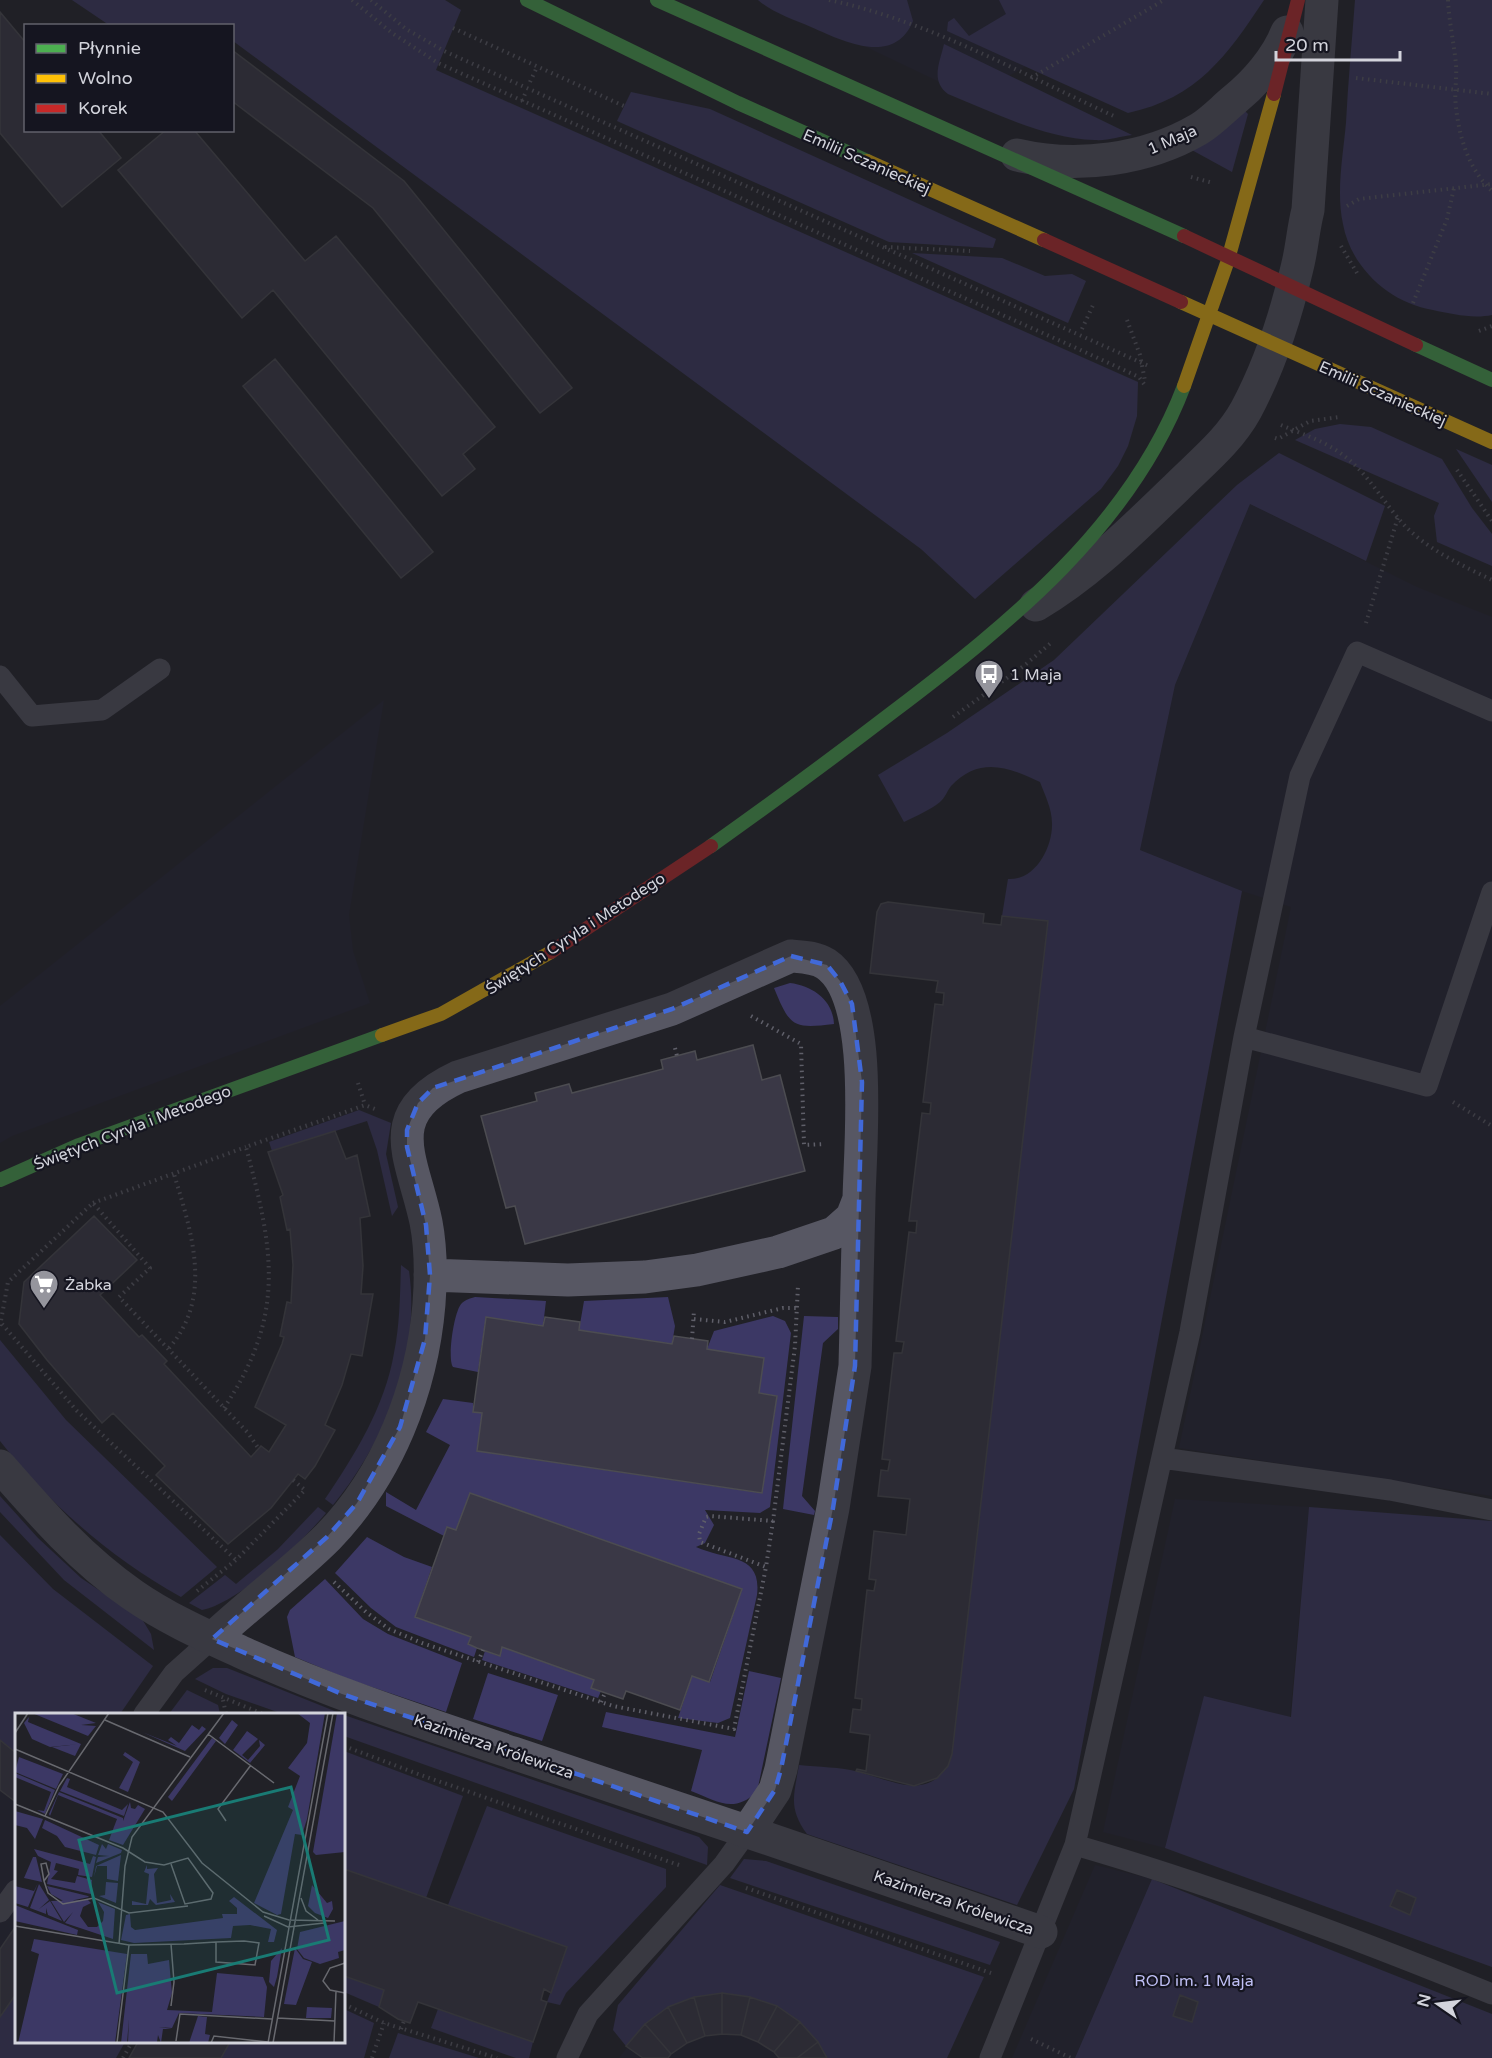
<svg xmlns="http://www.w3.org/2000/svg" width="1492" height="2058" font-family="'Varela Round',sans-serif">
	<rect width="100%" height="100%" fill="#212127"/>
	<path fill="#232232" d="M768 0H1144L971 97Z
		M1250 504 1417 587 1492 617V1204L1490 1210 1492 1211V1496L1179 1448 1291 907 1242 891 1140 850 1175 685Z
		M384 700 349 915 353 951 370 1003 12 1136 0 1143V1006Z
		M1175 1499 1309 1507 1290 1717 1205 1696 1165 1848 1103 1832Z
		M0 1741 16 1753V1926L0 1949Z
		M1095 1865 1152 1879 1075 2058H1012Z
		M722 1993 750 1997 777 2006 800 2022 818 2042 827 2058H619L645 2024Z"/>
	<path fill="#3c3865" d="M72 0H445L461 10 436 70 1138 382 1137 416 1128 446 1118 466 1101 489 975 599 921 549 233 41 232 26 109 25Z
		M758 0H907L913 21C894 67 843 41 811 27 793 19 773 13 758 0Z
		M999 0H1264C1227 56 1197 98 1128 113L947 31 948 22 954 18 969 36 1006 14Z
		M1355 0H1492V315C1473 319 1452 314 1433 310 1390 303 1351 268 1343 224 1336 192 1343 156 1346 123 1348 82 1352 41 1355 0Z
		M944 44 1132 135C1121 136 1107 141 1095 140 1044 138 995 113 948 94 930 81 940 62 944 44Z
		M631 92 710 109 996 239 993 248 889 242 617 121Z
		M1245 111 1248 114 1232 172 1190 149Z
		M912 253 1002 258 1045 276 1072 274 1086 281 1068 323Z
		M1340 424 1371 427 1442 459 1472 508 1492 534V566L1437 542 1434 516 1439 503 1295 440 1315 429Z
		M1456 449 1492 465V502Z
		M1279 453 1385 506 1366 561 1250 504 1175 685 1140 850 1242 891 1074 1789 1017 1905 807 1834C788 1808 794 1795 799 1765 818 1767 840 1767 859 1772 896 1782 934 1804 952 1754L1048 921 1002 916 1008 879C1035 881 1053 847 1052 823 1052 809 1045 795 1040 782 1009 767 979 756 951 786 947 791 945 798 940 802 930 810 916 816 904 822L878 775 947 733 1054 660 1237 485Z
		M790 983C813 986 833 1000 834 1024 793 1029 790 1027 774 988Z
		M359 1110 391 1123 386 1154 398 1207 392 1216 377 1150 367 1121 272 1151 269 1142Z
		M401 1265 409 1271C421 1354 385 1442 333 1505L325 1499C355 1455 385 1406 394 1353 400 1324 400 1294 401 1265Z
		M475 1297 546 1301 543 1326 486 1317 478 1372 453 1367C447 1359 454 1310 462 1303 465 1300 471 1298 475 1297Z
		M668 1297 675 1326 672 1344 579 1330 584 1301Z
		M773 1316 785 1321 791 1333 770 1507 760 1513 705 1510 714 1525 705 1543 696 1547C727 1561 762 1553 757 1595L730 1718 718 1723 678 1718 692 1676 710 1682 742 1589 470 1493 456 1530 447 1527 444 1536 386 1506V1492L416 1510 450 1445 426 1432 443 1399 473 1403V1412L482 1413 477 1451 762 1493 777 1396 759 1393 707 1349 714 1331Z
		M804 1316 838 1317V1329L823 1343 802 1496 815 1511 814 1515 783 1509Z
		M0 1340 66 1420 217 1567 181 1597C112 1559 49 1504 0 1441Z
		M0 1496 38 1538 81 1578 142 1619 151 1634 154 1650 64 1580 0 1512Z
		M318 1507 326 1513C301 1543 240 1602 202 1610L189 1603 225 1575 236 1584 278 1549Z
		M1309 1507 1492 1521V1967L1165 1848 1204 1696 1291 1717Z
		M0 1535 53 1589 153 1666 120 1714H16V1753L0 1740Z
		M367 1537 404 1557 432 1567 415 1617 471 1637 468 1644 477 1648 474 1657 396 1627 371 1608 335 1573Z
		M325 1579 363 1619 388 1634 462 1663 446 1712 348 1679 295 1657 287 1617 290 1610Z
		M502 1647 594 1680 591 1688 601 1691 598 1698 482 1660 485 1651 499 1656Z
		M213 1668H227L342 1714H283L226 1694 195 1679Z
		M749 1671 781 1678 757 1792C733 1814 717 1801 691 1791L702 1750 602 1727 606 1712 735 1737Z
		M488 1673 558 1695 542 1741 473 1719Z
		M187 1690 218 1705 220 1714H169Z
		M344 1715 699 1837 708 1847 707 1865 344 1736Z
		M344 1751 463 1796 426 1898 344 1869Z
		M487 1806 666 1869V1887L566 1993 560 2005 547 2002 567 1947 448 1905Z
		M744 1859 766 1861 1000 1942 990 1965 730 1878Z
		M1152 1879 1492 2014V2058H1075Z
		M720 1885 984 1977 947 2058H827L818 2042 800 2022 777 2006 750 1997 722 1993 645 2024 626 2046 613 2030 618 2005Z
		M344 1976 384 1990 379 2007 344 1992Z
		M16 1994V2042H125L116 2058H0V2017Z
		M344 2009 374 2023 364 2058H221L230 2042H344Z
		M438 2009 533 2042 529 2058H516L431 2028Z
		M398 2033 479 2058H389Z"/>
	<path fill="#3a3846" stroke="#4c4c51" stroke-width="1.5" d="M0 12 26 43V130H98L121 158 62 207 0 133Z
		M232 50 404 181 572 388 540 413 373 208 232 101Z
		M166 130H194L305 261 336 236 495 427 463 454 475 469 442 496 273 290 242 318 118 170Z
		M275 359 433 552 401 578 243 386Z
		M888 902 984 914 983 923 1001 925 1002 916 1048 921 952 1754 948 1766 937 1778 914 1786 856 1771 857 1769 866 1771 870 1735 850 1732 853 1709 861 1710 862 1699 855 1698 867 1590 874 1591 876 1580 869 1579 874 1531 906 1535 910 1499 878 1496 881 1470 888 1471 890 1460 882 1459 894 1353H902L904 1342 896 1341 909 1232 916 1233 917 1221H909L922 1113 930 1114 931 1103 923 1102 935 1004 943 1005 944 993 936 992 938 981 870 973 877 912 881 904Z
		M753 1045 762 1080 780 1075 805 1171 525 1244 515 1206 506 1208 481 1116 537 1101 535 1093 569 1084 572 1093 663 1069 661 1060 695 1051 697 1060Z
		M335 1131 346 1159 357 1155 370 1216 360 1218 363 1266 361 1294H373L362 1356 351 1354 342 1385 325 1425 335 1430 315 1466 305 1479 298 1474 271 1508 228 1544 156 1475 165 1466 113 1413 102 1423 47 1360 19 1324 24 1282 94 1216 137 1260 100 1295 139 1337 142 1335 167 1361 164 1364 251 1457 261 1446 269 1452 286 1425 255 1407 282 1344 284 1337 280 1336 287 1302 291 1303 293 1265 290 1229 287 1230 280 1197 283 1195 268 1152Z
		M486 1317 543 1326 545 1317 580 1322 579 1330 672 1344 674 1336 708 1341 707 1349 764 1358 759 1393 777 1396 762 1493 477 1451 482 1413 473 1412Z
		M470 1493 742 1589 709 1682 692 1676 680 1710 626 1691 623 1699 591 1688 594 1680 502 1647 500 1656 477 1648 468 1644 471 1637 415 1617 447 1527 456 1530Z
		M0 1740 16 1753V1802L0 1790Z
		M344 1869 567 1947 551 1993 544 1989 541 2000 547 2002 533 2042 418 2002 410 2023 398 2019 379 2007 384 1990 344 1976Z
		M1397 1890 1416 1898 1410 1915 1390 1906Z
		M16 1926V1994L0 2017V1949Z
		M722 1993 750 1997 741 2035 722 2034Z
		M722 1993V2034L705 2036 694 1997Z
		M1180 1995 1198 2002 1192 2022 1173 2016Z
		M694 1997 705 2036 687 2043 668 2007Z
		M750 1997 777 2006 758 2042 741 2035Z
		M777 2006 800 2022 774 2052 758 2042Z
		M668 2007 687 2043 671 2054 645 2024Z
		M800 2022 818 2042 797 2058H779L774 2052Z
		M645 2024 671 2054 668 2058H643L626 2046Z
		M138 2042H230L221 2058H129Z
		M818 2042 827 2058H797Z"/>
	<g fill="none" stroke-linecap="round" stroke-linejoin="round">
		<path stroke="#5f5f69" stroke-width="4" stroke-dasharray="1.5 4.5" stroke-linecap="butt" d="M352 0 392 33 438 63 1074 347 1139 377 1144 384
			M371 0 406 29 444 51 1151 367
			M829 0C929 21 1024 75 1116 117
			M1448 0C1449 22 1454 43 1456 65 1457 79 1454 93 1456 107 1459 137 1469 170 1492 191
			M453 28 624 106
			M1031 78 1164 0
			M1356 78 1492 94
			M530 82 537 67
			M522 101 525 94
			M1191 177 1213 183
			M1347 206 1359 199 1492 184
			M1341 246 1357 273
			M885 247 970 251
			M1413 303 1447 219 1454 188
			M1127 320 1140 355 1145 381
			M1082 329 1094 303
			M1479 331 1492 326
			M1281 425C1302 434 1325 441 1343 455 1369 474 1384 504 1406 527 1429 550 1463 566 1492 580
			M1275 438 1278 439 1310 421 1340 417
			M1457 470 1492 521
			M1366 623 1398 517
			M953 717 1025 665 1052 642
			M751 1016 801 1044 804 1145 825 1144
			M675 1048 677 1056
			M358 1083 365 1105
			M1453 1102 1492 1126
			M93 1203 246 1147
			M694 1319 725 1322 783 1308H797
			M2 1324 77 1411 236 1560
			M0 1326 8 1282 93 1203 150 1268 119 1297 248 1433 259 1449
			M692 1339 694 1310
			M169 1348C214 1297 191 1231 174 1174
			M224 1408C287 1314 273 1249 246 1147L365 1105 375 1109
			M773 1521 766 1567 700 1542 699 1534 706 1517 710 1516 773 1521 795 1346 798 1285
			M334 1582 366 1612 389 1629 422 1643 613 1706 734 1729 766 1567
			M197 1591 236 1560 305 1490 293 1480
			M478 1662 483 1650
			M205 1690 263 1714
			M223 1700 226 1714
			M601 1702 605 1693
			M344 1746 418 1774 679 1865
			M746 1888 991 1973
			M344 2004 384 2023 497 2058
			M401 2029 404 2021
			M1031 2039 1071 2058
			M123 2058 132 2042
			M372 2058 384 2023"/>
		<path stroke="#575763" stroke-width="21" d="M0 676 32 716 102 710 160 669
			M1244 1037 1427 1086 1492 892
			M1162 1458 1390 1490 1492 1510
			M144 1714 174 1673 212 1639
			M1075 1845C1217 1886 1355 1938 1492 1994
			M0 1912 16 1890
			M567 2058 588 2014 724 1864 747 1832
			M990 2058 1075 1845 1190 1332 1244 1037 1300 776 1357 652 1492 711"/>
		<path stroke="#575763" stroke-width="33" d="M1017 155C1077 169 1146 160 1199 129 1212 121 1222 110 1234 100 1255 83 1277 58 1287 32
			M1036 605C1089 574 1132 530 1176 488 1201 463 1229 441 1246 410 1269 367 1286 315 1297 268 1302 249 1303 229 1308 210L1322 0
			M0 1466C41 1513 81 1559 133 1595 166 1618 204 1635 241 1652 329 1692 421 1722 513 1753 689 1812 866 1871 1041 1932
			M212 1639C249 1604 292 1573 328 1537 388 1475 422 1389 429 1304 431 1278 431 1248 426 1222 412 1156 379 1114 458 1077L672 1009 791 956C803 957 815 957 826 964 875 997 860 1145 859 1199L852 1217 834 1233 778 1252 697 1270 645 1277 568 1280 430 1275
			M747 1832 775 1790 781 1769 833 1508 855 1366 859 1199"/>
		<path stroke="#4caf50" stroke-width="14" d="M527 0 738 103 867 161
			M657 0 1184 236
			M1416 345 1492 380
			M711 846C773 802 834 757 894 711 1010 623 1131 526 1184 386
			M0 1180 79 1145 382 1035"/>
		<path stroke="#ffc107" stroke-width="14" d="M867 161 1044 240
			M1181 302 1492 442
			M1184 386 1227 263 1274 94
			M382 1035 441 1014 551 952"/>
		<path stroke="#c62828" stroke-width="14" d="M1274 94 1298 0
			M1184 236 1416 345
			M1044 240 1181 302
			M551 952 711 846"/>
	</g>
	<path d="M0 0H1492V2058H0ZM791 956 827 965 840 981 852 1004 862 1082 855 1366 833 1508 781 1769 775 1790 747 1832 342 1694 212 1639 327 1537 357 1503 400 1427 425 1339 430 1275 426 1225 407 1147V1130L418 1103 433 1088 672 1009Z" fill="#212127" fill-opacity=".55" fill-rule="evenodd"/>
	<path fill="none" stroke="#4169d9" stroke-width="4.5" stroke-dasharray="12 8" stroke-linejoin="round" d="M791 956 827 965 840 981 852 1004 862 1082 855 1366 833 1508 781 1769 775 1790 747 1832 342 1694 212 1639 327 1537 357 1503 400 1427 425 1339 430 1275 426 1225 407 1147V1130L418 1103 433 1088 672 1009Z"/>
	<defs>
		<g id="bus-pin" transform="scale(1.5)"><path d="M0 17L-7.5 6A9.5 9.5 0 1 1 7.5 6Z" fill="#95959d" stroke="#151520"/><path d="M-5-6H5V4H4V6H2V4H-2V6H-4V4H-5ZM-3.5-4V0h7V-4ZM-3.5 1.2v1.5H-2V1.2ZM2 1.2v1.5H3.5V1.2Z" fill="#fff"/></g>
		<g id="supermarket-pin" transform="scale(1.5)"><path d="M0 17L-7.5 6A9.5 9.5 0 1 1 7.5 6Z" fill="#95959d" stroke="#151520"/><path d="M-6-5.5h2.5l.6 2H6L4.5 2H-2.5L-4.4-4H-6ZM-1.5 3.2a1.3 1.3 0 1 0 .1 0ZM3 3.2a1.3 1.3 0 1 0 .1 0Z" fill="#fff"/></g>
	</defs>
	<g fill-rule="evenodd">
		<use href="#bus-pin" x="989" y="674"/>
		<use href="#supermarket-pin" x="44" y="1284"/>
	</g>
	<g text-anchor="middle" stroke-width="4.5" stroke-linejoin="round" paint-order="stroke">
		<g font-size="16" fill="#d3d4dc" stroke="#151520">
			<text transform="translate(1172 139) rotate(-23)" y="6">1 Maja</text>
			<text transform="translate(867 161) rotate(24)" y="6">Emilii Sczanieckiej</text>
			<text transform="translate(1383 393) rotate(24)" y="6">Emilii Sczanieckiej</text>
			<text transform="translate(575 933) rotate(-33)" y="6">Świętych Cyryla i Metodego</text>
			<text transform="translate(132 1127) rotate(-21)" y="6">Świętych Cyryla i Metodego</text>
			<text transform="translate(494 1746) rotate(19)" y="6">Kazimierza Królewicza</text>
			<text transform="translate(954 1902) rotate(19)" y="6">Kazimierza Królewicza</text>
		</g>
		<g font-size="16" fill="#d3d4dc" stroke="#151520" text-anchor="start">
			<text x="1010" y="680">1 Maja</text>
			<text x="65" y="1290">Żabka</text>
		</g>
		<g font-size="16" fill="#bfbff5" stroke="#151520">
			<text x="1194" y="1986">ROD im. 1 Maja</text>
		</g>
	</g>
	<g transform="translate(15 1713)">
		<rect width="330" height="330" fill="#212127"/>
		<path d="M17 0H56L81 10 66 12 81 13 73 23ZM282 0H310L292 106 287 122 280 121 266 201 262 202 239 190 278 97 273 94 285 63 273 55 292 30 295 10ZM322 0H330V139L301 142 298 139ZM14 4 13 9 66 31 60 43 37 34 65 31 35 34 17 26 9 10ZM217 7 223 12 210 31 204 25ZM177 12 184 17 187 13 191 16 170 38 127 19 162 33 153 27 156 24 164 30ZM232 18 243 26 227 42 233 47 245 33 244 27 250 32 235 50 218 37ZM197 25 201 28 157 88 153 84ZM110 39 125 49 113 79 104 75 118 49 108 42ZM4 44 48 61 41 76 0 59ZM0 60 40 77 30 101 22 97 29 98 36 79 0 64ZM52 65 55 66 52 74 107 97 113 91 109 103 45 78ZM44 79 108 105V108L115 89 116 95 120 96 123 92 130 96 108 132 94 127 102 106 43 82 35 103 34 101ZM0 98 28 106 20 126 12 115 0 112ZM30 107 84 132 81 142 50 134 42 123 27 115ZM87 131 91 136 93 131 107 137 106 140 81 150 83 144 94 143 83 142ZM19 136 75 151 78 143 81 144 77 164 63 162 64 156 41 150 39 157 43 158 36 166 60 170 62 163 77 167 76 181 32 171 36 149 23 143ZM106 142 103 168 92 166V153H82L79 164 81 153ZM18 144H21L27 169 9 165ZM132 152V156L143 155 139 161 142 190 156 187 155 181 160 189 141 192 135 186 133 192H117V188L131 191 134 161 129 159ZM91 169 103 170 101 190 84 183 90 182ZM23 170 13 194 0 190V173L19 178ZM24 171 34 187 24 196 35 188 47 208 33 202 31 195V201L15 195ZM297 172 312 190 317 188 318 196 313 205 300 200 293 193ZM32 173 73 183 74 184 50 189 36 181ZM219 184 262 217 259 229H253L256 216 235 212 218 213 216 225 119 230 106 227 111 202 115 201 116 214 120 217 208 205 207 201H222V195L214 188ZM73 187 76 190 68 194 65 203 73 214H82L88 208 89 199 83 189 100 196 98 226 50 210 58 199 49 209 36 188ZM0 192 63 217 62 222 0 208ZM330 208V237L323 239 324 245 305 251 289 245 282 236 285 219ZM19 226 112 241 100 330H3L24 241 16 238ZM267 235 262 264 259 274 254 269 256 248ZM280 235 288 246 297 249 281 292 269 291ZM116 241H132L133 251 154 247 157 280 152 297 197 299 202 260 248 264 252 274 249 304 164 300 157 315 144 314 157 316H148L146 330 143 322 142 329 113 330 114 306 112 330H106ZM292 294 317 295 316 305H291ZM183 303 192 304 190 321 195 322 193 330H174Z" fill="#3c3865"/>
		<path fill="none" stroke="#68696f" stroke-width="1.5" d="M90 7 175 44M0 20 13 0M193 21 259 70M0 36 148 99 187 150 248 199 274 207 320 208M0 91 108 135 130 149 149 152 173 145 198 180 196 186 170 191 156 151M30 103 44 73 94 0M211 108 203 96 236 52M29 168 34 161 31 150 26 151 29 168 33 180 48 191 79 185 114 200 173 193M286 185 291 198 303 207M249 203 273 214 309 210M0 213 114 232 169 231 201 229 229 228 244 230 240 252 201 249V229M104 231 110 153 117 124 209 0M156 231 159 269 156 293M330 250 315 255 308 268 315 277 330 280M262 305 320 308M161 328 165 301 257 306M102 330 114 232M196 330 199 323 253 329M253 330 313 0M258 330 318 0M319 330 321 278"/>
		<path fill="#197b74" fill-opacity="0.15" stroke="#197b74" stroke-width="3" d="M276 74 314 227 102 280 64 127Z"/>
		<rect width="330" height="330" fill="none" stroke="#d3d4dc" stroke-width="3"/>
	</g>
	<rect x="24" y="24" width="210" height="108" fill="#151520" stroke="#61616b" stroke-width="1.5"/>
	<rect x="36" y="44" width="30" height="9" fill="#4caf50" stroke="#61616b" stroke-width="1.5"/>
	<text x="78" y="54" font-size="18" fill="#d3d4dc">Płynnie</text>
	<rect x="36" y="74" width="30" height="9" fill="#ffc107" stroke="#61616b" stroke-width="1.5"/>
	<text x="78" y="84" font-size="18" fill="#d3d4dc">Wolno</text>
	<rect x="36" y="104" width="30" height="9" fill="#c62828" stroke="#61616b" stroke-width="1.5"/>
	<text x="78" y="114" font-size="18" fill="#d3d4dc">Korek</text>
	<g transform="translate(1438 2004) rotate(284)" stroke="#151520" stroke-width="4.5" paint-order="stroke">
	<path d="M0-4.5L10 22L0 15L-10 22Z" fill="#d3d4dc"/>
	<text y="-9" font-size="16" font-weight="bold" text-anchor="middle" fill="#d3d4dc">N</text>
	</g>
	<path d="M1276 51v9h124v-9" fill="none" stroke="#d3d4dc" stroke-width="3"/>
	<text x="1285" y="51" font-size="18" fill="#d3d4dc" stroke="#151520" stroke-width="4.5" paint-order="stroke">20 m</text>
</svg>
